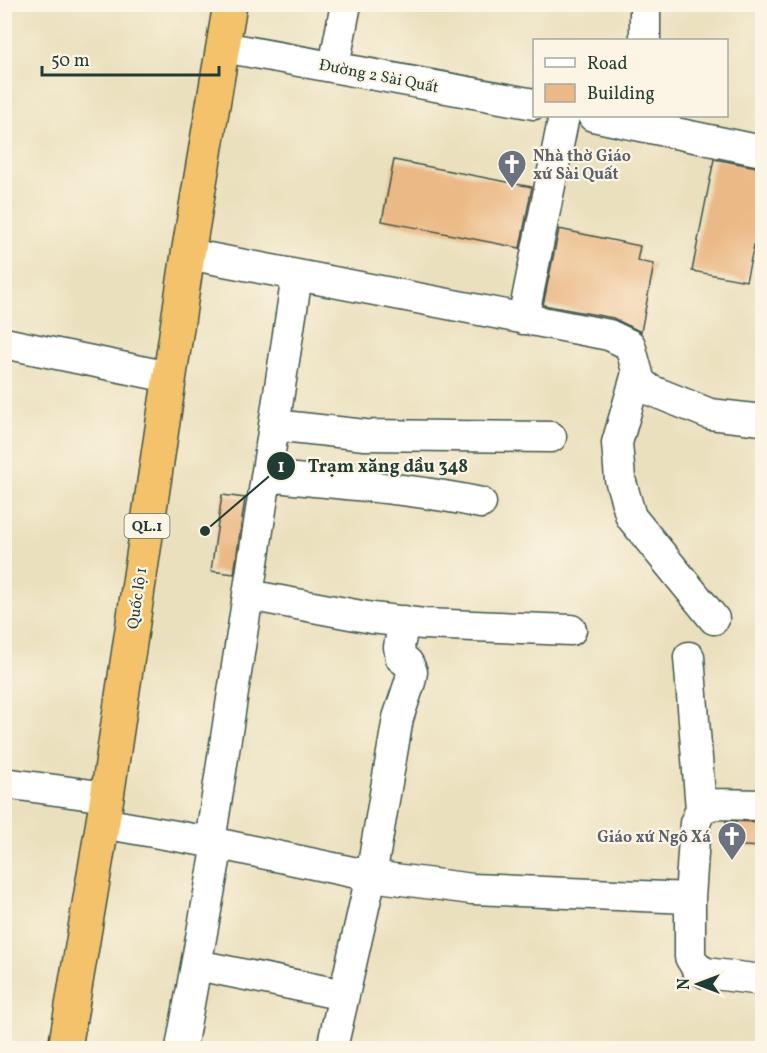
<svg xmlns="http://www.w3.org/2000/svg" width="767" height="1053" font-family="Vollkorn,serif">
	<rect width="100%" height="100%" fill="#fcf5e5"/>
	<filter id="ink" filterUnits="userSpaceOnUse"><feTurbulence type="fractalNoise" baseFrequency=".0167" numOctaves="2"/><feDisplacementMap in="SourceGraphic" scale="12" xChannelSelector="R" yChannelSelector="G"/><feConvolveMatrix kernelMatrix="1 2 1 2 8 2 1 2 1" color-interpolation-filters="sRGB"/></filter>
	<filter id="wash" filterUnits="userSpaceOnUse"><feTurbulence type="fractalNoise" baseFrequency=".008" numOctaves="4" result="noise"/><feDisplacementMap in="SourceGraphic" scale="24" xChannelSelector="R" yChannelSelector="G"/><feGaussianBlur stdDeviation="1.35" result="paint"/><feColorMatrix in="noise" values="0 0 0 0 0 0 0 0 0 0 0 0 0 0 0 0 0 1.4 0 .05"/><feComposite in="paint" operator="in"/></filter>
	<g filter="url(#wash)">
		<rect width="100%" height="100%" fill="#ebe0bd"/>
		<g id="blocks">
			<path fill="#ebb985" d="M714 159 762 168V210L746 281 692 271Z
				M394 160 532 187 520 248 382 221Z
				M559 229 640 246 637 261 654 264 641 332 613 318 543 305Z
				M222 495 245 498 234 574 211 571Z
				M726 821 762 822V847L725 845Z"/>
		</g>
	</g>
	<g filter="url(#ink)">
		<use href="#blocks" fill-opacity="0" stroke="#3e5549" stroke-width="1.5"/>
		<g fill="none" stroke-linecap="round" stroke-linejoin="round">
			<g stroke="#3e5549" stroke-width="33">
				<path id="minor" d="M645 40V4
					M223 47 534 104
					M334 66 346 4
					M593 116 762 151
					M188 254 609 335 630 345 640 382 650 390 710 414 762 420
					M523 319 564 116
					M4 343 169 377
					M637 373 617 443 620 479 631 517 714 619
					M274 425 365 435 551 437
					M266 476C338 484 411 488 481 503
					M248 595 372 618 424 624 571 630
					M689 657 701 809
					M4 783 107 797
					M762 805 714 804 701 809 695 823 690 898V957L696 967 706 973 762 980
					M102 823 210 842 371 876 472 889 690 898
					M210 842 297 276
					M197 965 344 995
					M181 1048 218 844
					M332 1048 371 876 398 718 410 682 412 672 408 663 401 658 399 647 404 621"/>
			</g>
			<g stroke="#3e5549" stroke-width="36">
				<path id="highway" d="M65 1048 107 797 188 254 230 4"/>
			</g>
			<use href="#minor" stroke="#fff" stroke-width="30"/>
			<use href="#highway" stroke="#f3c26a" stroke-width="33"/>
		</g>
	</g>
	<defs>
		<g id="church-pin" transform="scale(1.5)"><path d="M0 17L-7.5 6A9.5 9.5 0 1 1 7.5 6Z" fill="#6b7280" stroke="#fcf5e5"/><path d="M-1.2-6h2.4v3.5h3.3v2.4h-3.3V6h-2.4V-.1h-3.3v-2.4h3.3Z" fill="#fff"/></g>
	</defs>
	<g fill-rule="evenodd">
		<use href="#church-pin" x="512" y="164"/>
		<use href="#church-pin" x="732" y="836"/>
	</g>
	<g text-anchor="middle" stroke-width="4.5" stroke-linejoin="round" paint-order="stroke">
		<rect fill="#fcf5e5" stroke="#617469" stroke-width="1.5" x="124.5" y="514" width="45" height="24" rx="4.5"/>
		<g font-size="15" font-weight="bold" fill="#1f3d34">
			<text x="147" y="531">QL.1</text>
		</g>
		<g font-size="16" fill="#1f3d34" stroke="#fcf5e5">
			<text transform="translate(379 75) rotate(11)" y="6">Đường 2 Sài Quất</text>
			<text transform="translate(136 598) rotate(-82)" y="6">Quốc lộ 1</text>
		</g>
		<g font-size="16" font-weight="bold" fill="#5b616d" stroke="#fcf5e5" text-anchor="start">
			<text x="533" y="161">Nhà thờ Giáo<tspan x="533" dy="18">xứ Sài Quất</tspan></text>
			<text x="711" y="842" text-anchor="end">Giáo xứ Ngô Xá</text>
		</g>
	</g>
	<path fill="none" stroke="#1f3d34" stroke-width="2" d="M205 531L281 466"/>
	<g fill="#1f3d34" stroke="#fcf5e5" stroke-width="2">
		<circle cx="205" cy="531" r="6"/>
		<circle cx="281" cy="466" r="15"/>
	</g>
	<g font-size="18" text-anchor="middle" font-weight="bold" fill="#fff">
		<text x="281" y="472">1</text>
	</g>
	<g font-size="18" text-anchor="middle" font-weight="bold" fill="#1f3d34" stroke="#fcf5e5" stroke-width="4.5" stroke-linejoin="round" paint-order="stroke">
		<text x="388" y="472">Trạm xăng dầu 348</text>
	</g>
	<rect width="767" height="1053" fill="none" stroke="#fcf5e5" stroke-width="24"/>
	<rect x="533" y="39" width="195" height="78" fill="#fcf5e5" stroke="#a4ab9e" stroke-width="1.5"/>
	<rect x="545" y="58" width="30" height="9" fill="#ffffff" stroke="#a4ab9e" stroke-width="1.5"/>
	<text x="587" y="69" font-size="18" fill="#1f3d34">Road</text>
	<rect x="545" y="84" width="30" height="18" fill="#ebb985" stroke="#a4ab9e" stroke-width="1.5"/>
	<text x="587" y="99" font-size="18" fill="#1f3d34">Building</text>
	<g transform="translate(698 984) rotate(270)" stroke="#fcf5e5" stroke-width="4.5" paint-order="stroke">
	<path d="M0-4.5L10 22L0 15L-10 22Z" fill="#1f3d34"/>
	<text y="-9" font-size="16" font-weight="bold" text-anchor="middle" fill="#1f3d34">N</text>
	</g>
	<path d="M42 66v9h177v-9" fill="none" stroke="#1f3d34" stroke-width="3"/>
	<text x="51" y="66" font-size="18" fill="#1f3d34" stroke="#fcf5e5" stroke-width="4.5" paint-order="stroke">50 m</text>
</svg>
